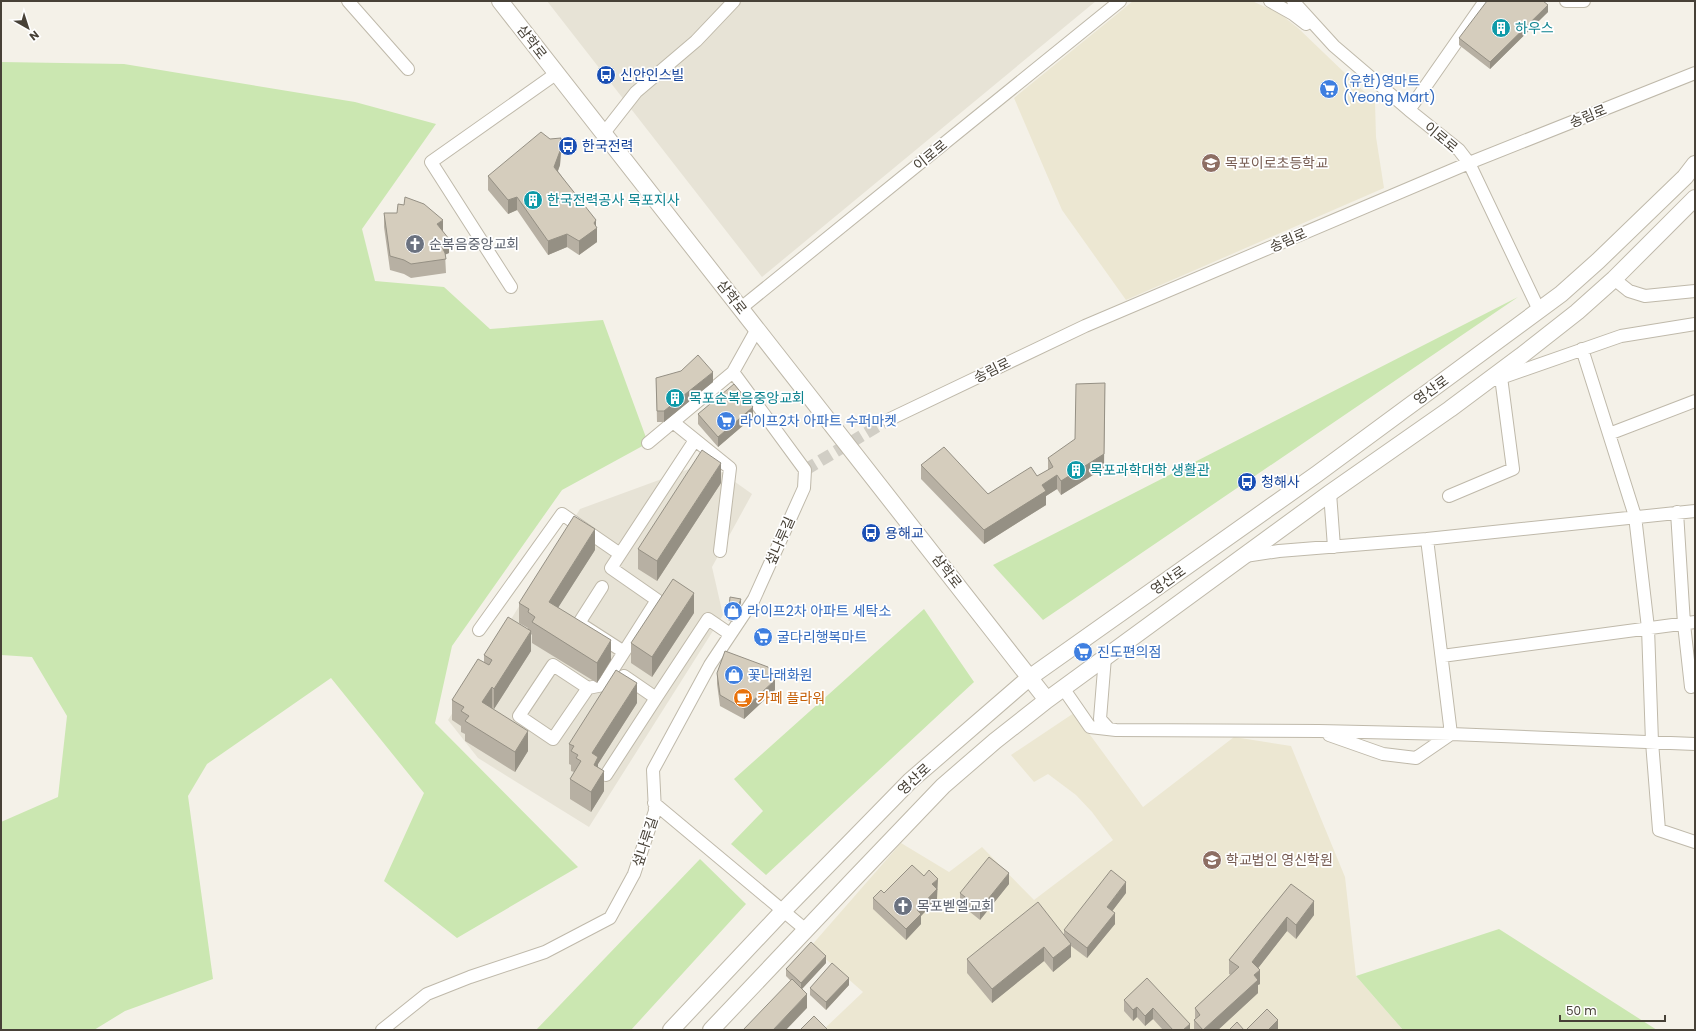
<svg xmlns="http://www.w3.org/2000/svg" width="1696" height="1031" font-family="Poppins,'Noto Sans KR',sans-serif">
	<rect width="100%" height="100%" fill="#f4f1e8"/>
	<path fill="#e7e3d6" d="M547 1H1096L762 277Z
		M703 459 752 494 712 567 723 615 589 827 478 758 448 720 580 509 689 469Z"/>
	<path fill="#ece7d2" d="M1133 1H1252L1279 13 1298 28 1375 102 1376 137 1384 188 1126 300 1062 210 1014 98Z
		M1074 713 1143 807 1234 737 1291 746 1345 877 1356 976 1403 1030H823L863 992 811 946 901 843 949 872 982 847 1034 900 1113 840 1092 812 1076 795 1048 774 1034 782 1011 755Z"/>
	<path fill="#cbe7b1" d="M1 62 124 64 355 102 436 124 362 229 375 281 444 287 490 329 603 320 648 443 562 490 452 646 435 723 578 867 457 938 384 881 424 793 331 678 207 764 188 796 213 979 125 1011 94 1030H1V822L58 797 67 716 32 657 1 655Z
		M1518 297 1043 620 993 565Z
		M924 609 974 682 766 875 731 844 763 811 734 779Z
		M700 859 746 904 631 1030H536Z
		M1499 929 1657 1030H1403L1356 976Z"/>
	<g fill="none" stroke-linecap="round" stroke-linejoin="round">
		<path stroke="#d1cec5" stroke-width="12" stroke-dasharray="12 6" stroke-linecap="butt" d="M805 470 888 420"/>
		<g stroke="#bfb9aa" stroke-width="14">
			<path id="minor" d="M348 1 408 69
				M1270 1 1293 14 1306 24
				M1293 1 1334 46 1409 110 1459 150 1469 163 1539 310
				M1566 1H1584
				M1409 110 1485 1
				M604 133 636 92 696 41 734 1
				M1614 279 1629 291 1645 296 1695 291
				M511 287 431 162 557 73
				M741 308 1120 1
				M1582 349 1635 516 1648 628 1652 742 1659 830 1695 842
				M1495 380 1621 336 1695 324
				M888 420 1085 326 1469 163 1695 73
				M673 422 730 468 720 551
				M1609 434 1695 401
				M648 443 733 372
				M1330 493 1334 547
				M1449 496 1513 469 1501 377
				M1677 512 1684 624 1691 687
				M1427 539 1695 511
				M602 587 579 623 624 652
				M479 630 562 514 620 554
				M1442 656 1695 622
				M1105 657 1100 719 1109 729
				M588 688 553 665 519 716 553 739 588 688 603 685 657 600 611 568 695 440
				M1063 688 1090 727 1116 730 1319 731 1451 734 1427 539 1279 551 1245 556
				M656 698 708 619 730 634
				M1329 735 1383 754 1416 758 1451 734 1695 744
				M606 775 656 698 624 676
				M654 803 806 930
				M382 1030 427 994 470 977 545 952 610 918 634 874 655 811 653 770 710 665 754 599 804 488 805 470 733 372 757 329"/>
		</g>
		<g stroke="#bfb9aa" stroke-width="18">
			<path id="tertiary" d="M500 1 1047 700
				M671 1030 783 911 910 781 1029 678 1317 474 1561 294 1598 261 1685 177 1695 164
				M711 1030 854 879 943 786 995 741 1047 700 1330 493 1450 409 1521 356 1577 312 1614 279 1695 198"/>
		</g>
		<use href="#minor" stroke="#fff" stroke-width="12"/>
		<use href="#tertiary" stroke="#fff" stroke-width="16"/>
	</g>
	<path fill="#b7b0a3" d="M1548 12 1490 69 1459 45V38Z
		M561 151 560 165 558 171 596 225 597 242 579 255 567 247 548 255 517 210 508 214 488 190V176Z
		M384 213 443 232 449 253 445 254 446 273 411 278 404 274 390 270 384 227Z
		M656 378 713 382 664 422H657Z
		M698 414 753 417 718 447 698 424Z
		M1048 458 1104 468 1061 495 1057 489 1046 496V505L984 544 921 479V465L988 494 1037 476 1048 470Z
		M721 483 657 581 638 569V549Z
		M595 550 558 607 611 660 597 683 532 643V635L531 634V651L494 709 491 708 528 751 515 772 465 741V734L461 732V726L452 720V700L484 662V655L528 629V628L519 623V603Z
		M741 603 732 622 728 620V617Z
		M694 613 652 677 631 663V643Z
		M717 673 775 690 744 719 720 706 717 684Z
		M637 703 598 764V767L604 791 591 812 570 799V779L574 772 571 771V765L569 764V744Z
		M1009 884 980 920 960 904V893Z
		M1291 884 1314 915 1296 939 1287 931 1258 968 1260 984 1258 985V993L1218 1030H1194V1020L1195 1019V1008L1231 975 1229 974V960Z
		M938 889 937 890V899L921 916V924L906 940 873 909V898L884 893Z
		M1126 893 1112 911 1115 924 1087 958 1071 946V957L1053 972 1044 961 992 1003 967 973V959L1064 935V930Z
		M826 963 802 989 807 1008 790 980 786 976V969Z
		M1147 978 1190 1030H1163L1153 1019 1145 1026 1137 1017 1133 1021 1124 1011V1000Z
		M849 985 826 1010 810 995V988Z"/>
	<path fill="#959084" d="M1548 5V12L1490 69V62Z
		M561 138V151L560 165 554 181V167Z
		M517 197V210L508 214V200Z
		M443 220V234L437 224Z
		M596 220V229L597 228V242L579 255V241Z
		M567 234V247L548 255V241Z
		M449 239V253L440 257V243Z
		M713 372V382L664 422V411Z
		M1105 383 1104 468 1061 495V481Z
		M753 407V417L718 447V437Z
		M721 463V483L657 581V561Z
		M1057 475V489L1046 496V505L984 544V530L1042 485Z
		M595 529V550L549 622V602Z
		M694 593V613L652 677V657Z
		M741 599V603L732 622V619Z
		M531 631V651L494 709V689Z
		M611 640V660L597 683V663Z
		M775 680V690L744 719V709Z
		M637 683V703L598 764V778L594 785 592 753Z
		M492 687V708L482 722V702Z
		M528 731V751L515 772V752Z
		M604 771V791L591 812V792Z
		M1009 873V884L980 920V909Z
		M938 879 937 899 921 916V924L906 940V929L932 884Z
		M1126 882V893L1107 918V907Z
		M1314 901V915L1296 939V925Z
		M1115 913V924L1087 958V948Z
		M1287 917V931L1252 976V962Z
		M1071 944V957L1053 972V958Z
		M1044 947V961L992 1003V989Z
		M826 956V963L801 990V983Z
		M1260 970V984L1258 985V993L1218 1030H1203L1254 975Z
		M849 978V985L826 1010V1002Z
		M807 994V1008L786 1030H773Z
		M1137 1007V1017L1133 1021V1010Z
		M1153 1008V1019L1145 1026V1016Z
		M1278 1020V1030H1268Z
		M1190 1024V1030H1183Z"/>
	<path fill="#d5cdbd" stroke="#959084" d="M1487 1H1543L1548 5 1490 62 1459 38Z
		M541 132 550 139 561 138 560 151 554 167 596 220 594 223 597 228 579 241 567 234 548 241 517 197 508 200 488 176Z
		M405 197 424 204 443 220 437 224 449 239 440 243 445 253 446 259 411 264 404 260 390 256 384 213H397L398 204 404 205Z
		M698 355 713 372 664 411H657L656 378 681 371Z
		M1105 383 1104 454 1061 481 1057 475 1042 485 1046 491 984 530 921 465 944 447 988 494 1031 467 1037 476 1053 467 1048 458 1075 439 1076 384Z
		M734 384 753 407 718 437 698 414Z
		M702 450 721 463 657 561 638 549Z
		M574 516 595 529 549 602 611 640 597 663 532 622 535 617 528 612 529 609 519 603Z
		M673 579 694 593 652 657 631 643Z
		M730 597 741 599 732 619 728 617Z
		M508 617 531 631 494 689 492 687 482 702 528 731 515 752 465 721 469 716 461 711 464 707 452 700 478 659 489 665 492 660 484 655Z
		M725 651 768 667 775 680 744 709 720 695 717 673Z
		M616 670 637 683 592 753 598 757 594 765 604 771 591 792 570 779 581 761 576 758 578 755 571 751 574 746 569 744Z
		M989 857 1009 873 980 909 960 893Z
		M912 865 924 876 929 870 938 879 932 884 937 889 917 910 921 914 906 929 873 898 881 890 884 893Z
		M1111 870 1126 882 1107 907 1115 913 1087 948 1064 930Z
		M1291 884 1314 901 1296 925 1287 917 1252 962 1260 970 1254 975 1258 980 1203 1030 1194 1020 1200 1015 1195 1008 1239 967 1229 960Z
		M1038 902 1071 944 1053 958 1044 947 992 989 967 959Z
		M811 942 826 956 801 983 786 969Z
		M832 963 849 978 826 1002 810 988Z
		M1147 978 1190 1024 1183 1030H1173L1153 1008 1145 1016 1137 1007 1133 1010 1124 1000Z
		M792 979 807 994 773 1030H743Z
		M1267 1009 1278 1020 1268 1030H1246Z
		M814 1016 828 1030H800Z
		M1237 1022 1244 1030H1229Z"/>
	<defs>
		<g id="building-disc" transform="scale(1)"><circle r="9.5" fill="#0f9aa8" stroke="#fff"/><path d="M-4-6H4V6H1V3H-1V6H-4ZM-2.5-4.3h1.7v1.8h-1.7ZM.8-4.3h1.7v1.8H.8ZM-2.5-1h1.7V.8h-1.7ZM.8-1h1.7V.8H.8Z" fill="#fff"/></g>
		<g id="bus-disc" transform="scale(1)"><circle r="9.5" fill="#1a4fb4" stroke="#fff"/><path d="M-5-6H5V4H4V6H2V4H-2V6H-4V4H-5ZM-3.5-4V0h7V-4ZM-3.5 1.2v1.5H-2V1.2ZM2 1.2v1.5H3.5V1.2Z" fill="#fff"/></g>
		<g id="supermarket-disc" transform="scale(1)"><circle r="9.5" fill="#3f7fe0" stroke="#fff"/><path d="M-6-5.5h2.5l.6 2H6L4.5 2H-2.5L-4.4-4H-6ZM-1.5 3.2a1.3 1.3 0 1 0 .1 0ZM3 3.2a1.3 1.3 0 1 0 .1 0Z" fill="#fff"/></g>
		<g id="school-disc" transform="scale(1)"><circle r="9.5" fill="#8d6e63" stroke="#fff"/><path d="M0-5L7-2L0 1L-7-2ZM-4 1L0 2.5L4 1V4Q0 6-4 4Z" fill="#fff"/></g>
		<g id="church-disc" transform="scale(1)"><circle r="9.5" fill="#6b7280" stroke="#fff"/><path d="M-1.2-6h2.4v3.5h3.3v2.4h-3.3V6h-2.4V-.1h-3.3v-2.4h3.3Z" fill="#fff"/></g>
		<g id="shop-disc" transform="scale(1)"><circle r="9.5" fill="#3f7fe0" stroke="#fff"/><path d="M-5-2.5h2.3a2.7 3.5 0 0 1 5.4 0H5L5.5 6h-11ZM-1.5-2.5h3a1.5 2.3 0 0 0-3 0Z" fill="#fff"/></g>
		<g id="cafe-disc" transform="scale(1)"><circle r="9.5" fill="#e8710a" stroke="#fff"/><path d="M-5.5-4.5H6V0H3Q3 3.5 0 3.5H-2.5Q-5.5 3.5-5.5 0ZM3-3.2v2h1.7v-2ZM-6 4.5H4V6H-6Z" fill="#fff"/></g>
	</defs>
	<g fill-rule="evenodd">
		<use href="#building-disc" x="1501" y="28"/>
		<use href="#bus-disc" x="606" y="75"/>
		<use href="#supermarket-disc" x="1329" y="89"/>
		<use href="#bus-disc" x="568" y="146"/>
		<use href="#school-disc" x="1211" y="163"/>
		<use href="#building-disc" x="533" y="200"/>
		<use href="#church-disc" x="415" y="244"/>
		<use href="#building-disc" x="675" y="398"/>
		<use href="#supermarket-disc" x="726" y="421"/>
		<use href="#building-disc" x="1076" y="470"/>
		<use href="#bus-disc" x="1247" y="482"/>
		<use href="#bus-disc" x="871" y="533"/>
		<use href="#shop-disc" x="733" y="611"/>
		<use href="#supermarket-disc" x="763" y="637"/>
		<use href="#supermarket-disc" x="1083" y="652"/>
		<use href="#shop-disc" x="734" y="675"/>
		<use href="#cafe-disc" x="743" y="698"/>
		<use href="#school-disc" x="1212" y="860"/>
		<use href="#church-disc" x="903" y="906"/>
	</g>
	<g text-anchor="middle" stroke-width="3.5" stroke-linejoin="round" paint-order="stroke">
		<g font-size="14" fill="#0d838f" stroke="#fff" text-anchor="start">
			<text x="1515" y="33">하우스</text>
			<text x="547" y="205">한국전력공사 목포지사</text>
			<text x="689" y="403">목포순복음중앙교회</text>
			<text x="1090" y="475">목포과학대학 생활관</text>
		</g>
		<g font-size="14" fill="#474137" stroke="#fff">
			<text transform="translate(532 42) rotate(52)" y="5">삼학로</text>
			<text transform="translate(1588 116) rotate(-22)" y="5">송림로</text>
			<text transform="translate(1441 137) rotate(40)" y="5">이로로</text>
			<text transform="translate(930 155) rotate(-39)" y="5">이로로</text>
			<text transform="translate(1288 240) rotate(-23)" y="5">송림로</text>
			<text transform="translate(732 297) rotate(52)" y="5">삼학로</text>
			<text transform="translate(992 370) rotate(-26)" y="5">송림로</text>
			<text transform="translate(1431 390) rotate(-36)" y="5">영산로</text>
			<text transform="translate(780 541) rotate(-66)" y="5">섶나루길</text>
			<text transform="translate(947 571) rotate(52)" y="5">삼학로</text>
			<text transform="translate(1168 580) rotate(-35)" y="5">영산로</text>
			<text transform="translate(914 779) rotate(-43)" y="5">영산로</text>
			<text transform="translate(645 842) rotate(-72)" y="5">섶나루길</text>
		</g>
		<g font-size="14" fill="#164399" stroke="#fff" text-anchor="start">
			<text x="620" y="80">신안인스빌</text>
			<text x="582" y="151">한국전력</text>
			<text x="1261" y="487">청해사</text>
			<text x="885" y="538">용해교</text>
		</g>
		<g font-size="14" fill="#366cbe" stroke="#fff" text-anchor="start">
			<text x="1343" y="86">(유한)영마트<tspan x="1343" dy="16">(Yeong Mart)</tspan></text>
			<text x="740" y="426">라이프2차 아파트 수퍼마켓</text>
			<text x="747" y="616">라이프2차 아파트 세탁소</text>
			<text x="777" y="642">굴다리행복마트</text>
			<text x="1097" y="657">진도편의점</text>
			<text x="748" y="680">꽃나래화원</text>
		</g>
		<g font-size="14" fill="#785e54" stroke="#fff" text-anchor="start">
			<text x="1225" y="168">목포이로초등학교</text>
			<text x="1226" y="865">학교법인 영신학원</text>
		</g>
		<g font-size="14" fill="#5b616d" stroke="#fff" text-anchor="start">
			<text x="429" y="249">순복음중앙교회</text>
			<text x="917" y="911">목포벧엘교회</text>
		</g>
		<g font-size="14" fill="#c56008" stroke="#fff" text-anchor="start">
			<text x="757" y="703">카페 플라워</text>
		</g>
	</g>
	<rect width="1696" height="1031" fill="none" stroke="#474137" stroke-width="4"/>
	<g transform="translate(28 28) rotate(141)" stroke="#ffffff" stroke-width="3" paint-order="stroke">
	<path d="M0-3L7 15L0 10L-7 15Z" fill="#474137"/>
	<text y="-6" font-size="11" font-weight="bold" text-anchor="middle" fill="#474137">N</text>
	</g>
	<path d="M1560 1015v6h105v-6" fill="none" stroke="#474137" stroke-width="2"/>
	<text x="1566" y="1015" font-size="12" fill="#474137" stroke="#ffffff" stroke-width="3" paint-order="stroke">50 m</text>
</svg>
